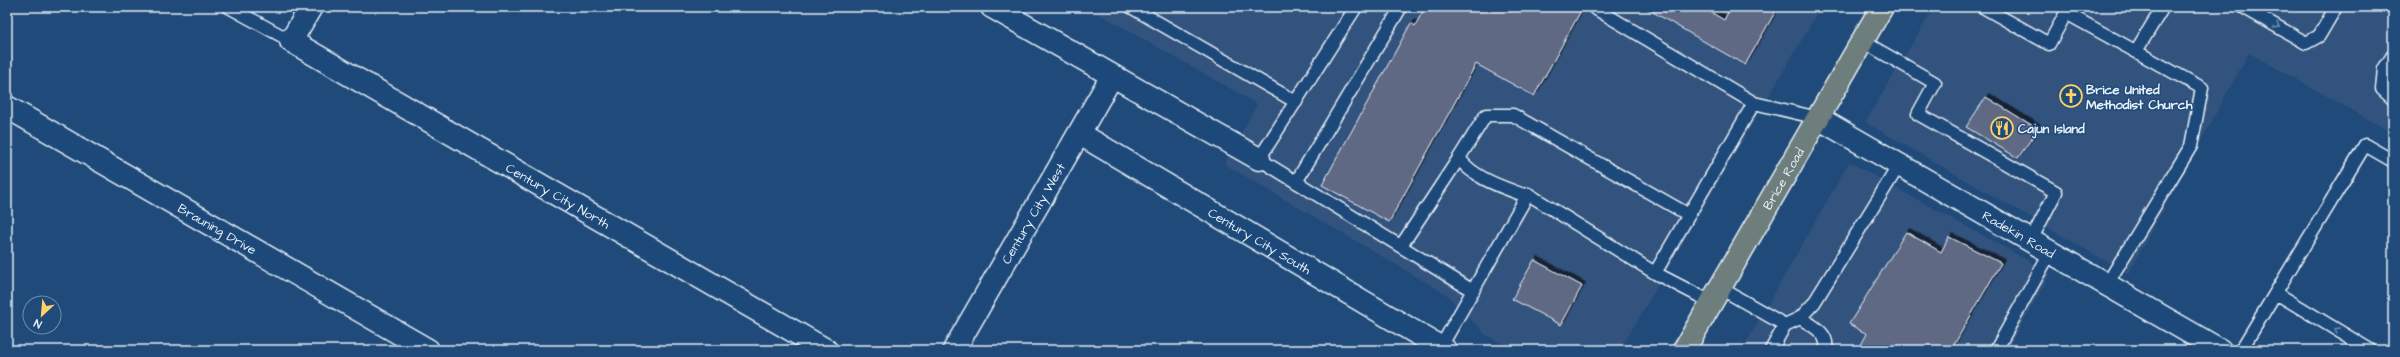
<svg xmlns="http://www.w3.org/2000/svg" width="2400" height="357" font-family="'Architects Daughter',sans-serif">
	<defs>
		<filter id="shadow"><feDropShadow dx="3.5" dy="-3.5" stdDeviation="0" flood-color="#0009"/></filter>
	</defs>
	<rect width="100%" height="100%" fill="#1f4a7a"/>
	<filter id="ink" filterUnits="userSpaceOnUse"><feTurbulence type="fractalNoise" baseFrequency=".025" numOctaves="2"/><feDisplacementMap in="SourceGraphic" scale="8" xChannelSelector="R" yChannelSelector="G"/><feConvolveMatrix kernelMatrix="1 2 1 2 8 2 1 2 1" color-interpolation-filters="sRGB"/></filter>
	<g filter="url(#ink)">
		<path fill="#33537d" d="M1087 7H1821L1620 350H1514L1486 335 1446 294 1224 164 1257 104Z
			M1934 7H2393V133L2249 53 2128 274 1865 122Z
			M1849 162 2051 273 2007 350H1742Z"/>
		<path fill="#616984" stroke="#e8f1f8" filter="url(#shadow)" d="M1425 7H1583L1534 96 1476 64 1389 222 1322 185 1411 23 1415 26Z
			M1644 7H1702L1724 20 1731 7H1778L1745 65Z
			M1986 97 2038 129 2018 158 1966 127Z
			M1906 232 1941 252 1949 237 2001 263 1951 350H1858L1867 334 1849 324Z
			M1534 260 1582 286 1561 325 1512 299Z"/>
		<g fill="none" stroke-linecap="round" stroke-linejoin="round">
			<g stroke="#e8f1f8" stroke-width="15">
				<path id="lane" d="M229 7 291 41
					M1131 7 1296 102
					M1356 7 1259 159 1473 291
					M1593 7 1754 103 1818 118
					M1983 7 2049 44 2066 13 2202 88 2191 146 2107 284
					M2243 7 2306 43 2319 36 2336 7
					M1862 41 1935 83 1918 114 2056 192 2031 240
					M2136 51 2163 7
					M2393 55 2384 69 2382 89 2393 99
					M1296 182 1401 7
					M1526 196C1503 187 1474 179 1459 158L1486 115H1513L1689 215
					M1401 246 1459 158
					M1720 288 1785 325 1771 350
					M2276 293 2370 350
					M1711 302 1655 273 1754 103
					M1800 318C1813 326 1829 333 1826 350
					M1785 325 1800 318 1814 303 1899 165
					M1439 350 1528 194 1655 273
					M1996 350 2051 251
					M2241 350 2365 145 2393 161"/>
			</g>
			<g stroke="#e8f1f8" stroke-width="25">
				<g id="street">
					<path id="s1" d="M311 7 291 41 826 350"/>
					<path d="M992 7 1259 159"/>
					<path id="s2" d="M7 107 428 350"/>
					<path id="s3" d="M1818 118 2220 350"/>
					<path id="s4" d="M1080 134 1445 350"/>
					<path id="s5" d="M954 350 1112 76"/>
				</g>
			</g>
			<g stroke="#e8f1f8" stroke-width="25">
				<g id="primary">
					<path id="s6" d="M1684 350 1882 7"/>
				</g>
			</g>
			<use href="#lane" stroke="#1f4a7a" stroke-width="12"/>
			<use href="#street" stroke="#1f4a7a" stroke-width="22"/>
			<use href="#primary" stroke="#6d7e7c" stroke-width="22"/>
		</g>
		<defs><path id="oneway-chevron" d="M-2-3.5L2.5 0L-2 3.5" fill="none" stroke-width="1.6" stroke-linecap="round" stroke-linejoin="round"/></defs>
		<g stroke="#6f8dac">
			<use href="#oneway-chevron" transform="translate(2277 26) rotate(30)"/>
			<use href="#oneway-chevron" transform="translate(2337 330) rotate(-149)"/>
		</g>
	</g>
	<defs>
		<g id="church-ring" transform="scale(1.15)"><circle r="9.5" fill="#1f4a7a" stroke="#ffd166" stroke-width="1.5"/><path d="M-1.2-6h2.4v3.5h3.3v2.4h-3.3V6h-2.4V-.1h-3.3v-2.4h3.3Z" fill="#ffd166"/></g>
		<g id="restaurant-ring" transform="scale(1.15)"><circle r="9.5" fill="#1f4a7a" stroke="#ffd166" stroke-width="1.5"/><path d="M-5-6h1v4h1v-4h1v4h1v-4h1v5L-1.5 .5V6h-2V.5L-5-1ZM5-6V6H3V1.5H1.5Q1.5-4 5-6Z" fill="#ffd166"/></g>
	</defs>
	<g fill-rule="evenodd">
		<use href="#church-ring" x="2071" y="96"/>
		<use href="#restaurant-ring" x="2002" y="128"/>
	</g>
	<g text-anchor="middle" stroke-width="3" stroke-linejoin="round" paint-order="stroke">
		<g font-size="13" font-weight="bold" fill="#e8f1f8" stroke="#1f4a7a" text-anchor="start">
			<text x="2086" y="94">Brice United<tspan x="2086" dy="15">Methodist Church</tspan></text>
			<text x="2018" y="133">Cajun Island</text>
		</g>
		<g font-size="13" fill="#e8f1f8" stroke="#1f4a7a">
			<text dy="5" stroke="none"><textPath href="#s6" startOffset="198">Brice Road</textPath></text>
			<text dy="5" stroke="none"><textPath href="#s1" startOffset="348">Century City North</textPath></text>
			<text dy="5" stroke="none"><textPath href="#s5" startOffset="158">Century City West</textPath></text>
			<text dy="5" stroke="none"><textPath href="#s2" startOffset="243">Brauning Drive</textPath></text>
			<text dy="5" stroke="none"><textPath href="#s3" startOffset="232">Radekin Road</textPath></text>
			<text dy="5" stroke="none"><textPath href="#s4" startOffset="209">Century City South</textPath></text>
		</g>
	</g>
	<rect width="2400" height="357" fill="none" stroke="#1f4a7a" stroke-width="24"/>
	<rect x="12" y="12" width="2376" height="333" fill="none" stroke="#e8f1f8" stroke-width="1.5" filter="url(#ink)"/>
	<g transform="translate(42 315) rotate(206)"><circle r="19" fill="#1f4a7a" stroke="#6f8dac"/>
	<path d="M0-3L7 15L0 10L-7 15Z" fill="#ffd166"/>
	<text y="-6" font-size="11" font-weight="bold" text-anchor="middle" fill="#e8f1f8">N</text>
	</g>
</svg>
